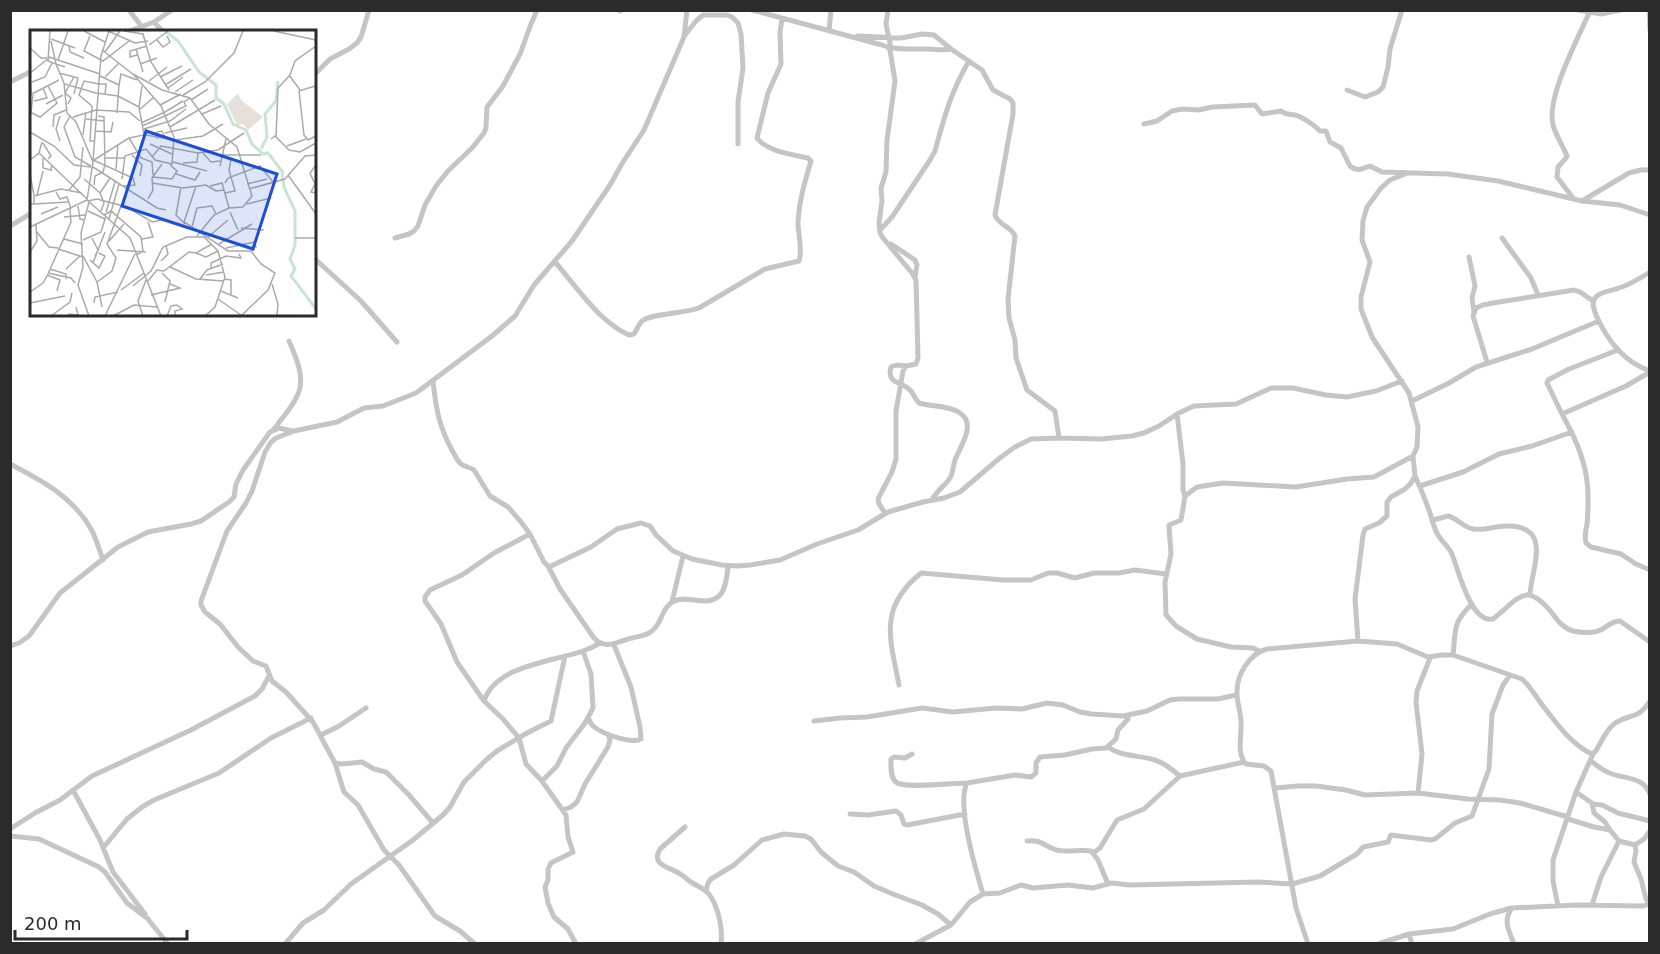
<svg xmlns="http://www.w3.org/2000/svg" width="1660" height="954" font-family="'DejaVu Sans',sans-serif">
	<rect width="100%" height="100%" fill="#fff"/>
	<g fill="none" stroke-linecap="round" stroke-linejoin="round">
		<path stroke="#c5c5c5" stroke-width="5" d="M129 10 142 27
			M620 10V11
			M752 10 882 45 888 47 890 50 895 81 887 140 886 172 881 188 882 201 879 223 880 233 883 238 912 273 916 280 918 358 916 364 906 366 903 371 896 411V459L892 472 878 499 879 504 885 513
			M888 10 886 24 891 48
			M1578 10 1601 14 1621 10
			M1649 10 1650 31
			M154 22 163 32
			M829 31 831 10
			M127 32 154 22 172 10
			M685 35 696 21 703 15H727L732 17 738 23 741 34 743 68 738 102V144
			M857 36 901 38 922 34 934 35 951 49 982 70 993 90 1010 99 1013 103V114L995 215C999 226 1011 226 1015 236L1008 299 1009 318 1015 340 1016 358 1027 390 1055 411 1059 438
			M888 47C901 50 913 49 927 49 936 49 941 51 951 49
			M315 74 330 59 349 49 357 43 361 37 369 10
			M10 82 32 71
			M1347 90 1365 97 1378 92 1383 87 1388 67 1390 49 1402 10
			M1144 124 1157 121 1172 111 1182 109 1199 110 1212 107 1255 105 1262 114 1281 111C1286 115 1288 114 1295 115 1303 117 1314 125 1320 131H1326L1330 142 1341 148 1350 166C1357 172 1362 169 1370 166L1382 172 1448 174 1498 181 1582 201 1620 205 1650 215
			M1573 198 1557 177 1558 167 1566 158 1567 156C1563 146 1556 136 1553 125 1546 97 1578 39 1589 13
			M1582 201 1629 173 1641 170H1650
			M10 226 32 213
			M880 230 892 217 930 160 935 151C944 118 951 91 969 61
			M395 238 409 234 414 231 418 226 425 205 436 186 448 171 472 148 484 133 486 128 487 107 503 86 520 54 531 24 537 10
			M1502 238 1531 278 1538 295
			M891 244 915 260 917 265 915 277
			M1469 257 1475 286 1472 298 1474 312
			M315 259 360 300 397 342
			M555 262C577 287 598 321 629 335L634 334C637 330 638 325 642 321 649 314 686 313 699 308L765 269 799 261C803 250 798 234 798 223 799 201 805 181 811 161L808 158C791 154 768 152 757 138L768 93 781 64 780 32 782 19
			M1650 272C1639 279 1628 286 1616 289 1610 291 1599 292 1595 298 1591 303 1594 310 1596 315 1607 340 1624 362 1650 371
			M1618 350 1569 369 1548 380 1547 383 1562 414 1626 386 1650 372
			M1487 362 1473 316 1476 308 1483 305 1493 303 1574 290 1580 292 1593 301
			M906 366 897 365 891 367C886 385 903 381 911 391 914 395 915 399 919 403 932 407 948 405 960 413 977 424 960 447 955 460 953 466 953 473 950 478 945 486 936 491 932 500
			M433 381C436 409 439 427 453 452 455 455 457 461 461 464 465 467 470 467 474 470L490 496 508 507 521 522 530 534 544 562 548 566H551L591 547 617 529 641 523 650 526 656 535 673 551 692 559 722 565 737 566 750 565 780 560 817 544 858 530 888 512 923 502 944 498 960 492 1001 457 1015 447 1031 439 1059 438 1101 439 1132 436 1144 433 1159 426 1177 414 1194 406 1236 404 1271 388H1293L1326 395 1347 397 1376 391 1402 381
			M1412 401 1449 383 1476 367 1532 349 1599 321
			M1177 414 1183 464V490L1185 496
			M1562 414C1577 441 1589 468 1588 500 1588 508 1588 516 1587 524 1586 531 1584 535 1586 543L1591 547 1621 554 1636 564 1650 570
			M274 429C303 392 309 386 289 341
			M10 464C41 480 73 497 91 529 96 538 99 549 103 560
			M1415 476C1420 487 1425 499 1429 510 1432 518 1433 526 1437 533 1440 540 1447 545 1451 552 1458 567 1470 624 1493 619 1519 599 1525 580 1552 613 1558 621 1563 628 1573 631 1582 633 1596 634 1604 628 1610 624 1613 621 1620 621L1650 642
			M1420 486 1463 472 1499 454 1532 446 1572 432
			M1433 520 1448 516C1457 518 1463 527 1473 529 1483 531 1495 526 1506 526 1553 525 1532 567 1530 594
			M530 534 494 553 462 575 430 590 425 597V601L441 624 457 662 484 701 503 719 519 738 526 764 542 781 566 815 568 837 573 852 551 863 548 869V880L545 887 548 903 554 917 568 929 576 944
			M548 566 560 589 594 638C606 651 618 641 632 638 640 636 647 636 653 630 663 621 661 608 674 601 689 594 705 608 719 596 726 590 727 575 728 566
			M672 602 683 556
			M1358 641 1355 599 1363 535 1365 529 1379 523 1387 516V502L1391 497 1405 489 1411 483 1415 476 1413 456 1417 447 1418 427 1409 393 1372 337 1361 309V297L1370 262 1362 240 1363 221 1367 207 1381 188 1390 180 1405 174
			M10 646 19 643 29 636 60 593 118 547 148 532 191 524 201 521 229 502 234 497 236 484 243 470 270 432 279 428 292 431
			M1259 651 1253 648 1231 647 1197 639 1176 626 1166 615 1165 582 1171 554 1169 527V525L1181 520 1185 496 1197 487 1223 483 1296 487 1347 479 1374 477 1413 456
			M1453 655C1456 630 1452 623 1472 604
			M899 685C890 638 878 608 921 573L1003 580H1031L1048 573H1057L1075 578 1094 573H1119L1135 570 1166 574
			M484 701C496 665 552 662 583 651 589 649 595 646 600 643
			M588 717C590 722 590 723 593 726 602 734 631 744 641 739L640 727 631 687 614 645
			M814 721 840 718 867 717 922 708 953 712 996 708 1022 709 1047 703 1063 705 1080 712 1091 714 1123 716 1147 711 1170 700 1179 699H1218L1236 695
			M321 735 339 726 366 708
			M1108 747C1122 757 1139 755 1155 760 1164 763 1173 770 1180 776
			M912 754 905 758 894 757 891 759C891 766 890 777 896 782 904 789 954 783 967 783
			M1591 761C1597 766 1604 771 1612 774 1627 779 1643 777 1650 794
			M335 763 342 764 362 762 374 769 386 772 409 795 433 823
			M542 781 557 766 566 748 585 723 593 708 591 674 583 651
			M1275 788 1298 786H1316L1346 790 1365 795 1418 793 1468 799 1500 800 1520 803 1568 817
			M73 790 100 840 113 872 145 914
			M1576 792 1592 803 1594 813 1605 822 1610 830
			M1418 793 1422 754 1416 702 1417 691 1430 658
			M1592 804 1602 805 1618 813 1650 821
			M563 810 571 807 577 802 585 784 608 747 610 740 608 734
			M850 814 868 815 896 811 901 815 904 824 907 825 965 814
			M1568 819 1594 827 1610 830 1619 841 1635 845 1636 851 1634 862 1641 879 1646 899 1650 904
			M685 827 660 849C650 866 671 867 680 874 686 877 683 876 688 880 694 885 702 887 708 893 718 905 723 928 721 944
			M10 829 35 813 60 800 92 776 191 730 255 696 262 689 269 676
			M10 836 39 839 99 867 105 872 127 903 147 918 168 944
			M1027 841C1041 839 1044 846 1056 850 1067 853 1080 849 1091 851L1098 860 1108 884
			M1635 845 1644 839 1650 831
			M103 848 127 819 142 807 154 800 219 773 271 738 311 718
			M1093 853 1100 848 1117 820 1144 809 1180 776 1244 762
			M706 891 708 883 711 879 734 865 762 840 784 834 805 836 811 839 821 852 838 866 854 872 874 886 893 894 922 905 938 914 951 925
			M983 894C976 870 956 805 967 783L1015 775 1031 777 1036 773V763L1040 757 1065 755 1092 749 1106 748 1116 739 1118 730 1128 719V716
			M1592 905 1601 877 1619 841
			M1558 906 1553 881V860L1576 792 1593 754
			M1511 909C1503 921 1509 931 1514 944
			M1409 934 1412 944
			M285 944 303 923 324 910 351 884 413 840 443 815 450 807 464 782 486 760 497 751 527 733 551 721 565 656
			M475 944 460 931 435 916 399 865 384 850 358 805 344 792 335 763 313 722 286 692 272 681 266 666 253 661 238 647 220 624 205 612 201 605V601L227 531 246 503 252 491 265 452 271 442 276 438 294 431 337 422 364 408 383 406 416 393 492 336 515 316 534 285 572 241 610 185 623 162 644 130 684 37 687 10
			M915 944 951 925 970 902 983 894 1000 893 1021 885 1033 888 1068 885 1093 888 1111 883 1130 885 1258 882 1292 884 1320 876 1357 854 1363 847 1388 842 1391 835 1431 840 1435 839 1455 823 1472 816 1489 769 1492 714 1503 685 1510 675
			M1308 944 1296 908 1271 771 1264 766 1246 764C1236 753 1242 736 1241 722 1241 713 1237 703 1237 694 1236 675 1249 654 1267 649L1358 641 1397 644 1428 657 1442 655H1453L1522 679C1531 687 1536 697 1543 706 1556 723 1572 745 1592 754L1595 752C1601 743 1605 731 1614 724 1629 713 1637 721 1650 701
			M1378 944 1409 934 1453 929 1490 914 1511 908 1578 905 1643 906 1649 904"/>
	</g>
	<g transform="translate(30 30)">
		<rect width="286" height="286" fill="#fff"/>
		<path d="M208 63 211 70 233 87 218 100 213 94 207 95 197 74Z" fill="#e7e0da"/>
		<path fill="none" stroke="#c8e5d3" stroke-width="3" d="M135 1 148 11 169 42 186 55V68L194 74 203 94 216 100 222 114 233 124 238 123 252 141 254 157 265 181V215L260 229 265 239 261 246 286 279M231 119 237 107 235 84 246 71 248 51"/>
		<path fill="none" stroke="#aaa" stroke-width="1.5" d="M54 1 75 12M78 1 105 13 118 11M94 1 113 4 121 32 139 60M244 1 286 10M60 6 54 21 73 31 99 11M21 9 45 18M127 10 133 17 140 12 137 6M21 11 26 34 35 37M119 15 138 1M39 16 40 22 54 28M0 18 11 28H17M106 19 113 42M72 20 104 45 131 76 144 107 142 134 125 130 116 119 95 126 92 149M75 22 90 1M107 25 100 27V21L117 16M19 27 70 44M28 30 38 1M110 34 127 28M286 38V80M0 43 19 28M29 43 48 48 44 64M0 44 1 65M103 44 132 60 160 68 179 94 207 117 222 166 213 177 199 178 184 185 167 206M259 45 270 60M70 46 89 55 87 83M75 47 89 33M130 47 152 36M119 51 137 37M2 52 15 47 22 33M35 54 66 63M69 54H76L75 65M89 55 91 44 107 50M135 55 161 39M285 56 269 61 274 105 278 110 286 106M138 58 153 47M145 62 163 50M66 63 88 66 109 77M0 65 29 50M153 65 175 52 204 23 213 1M161 70 178 59M4 71 17 68 13 58M16 74 33 65M38 74 41 68 35 63 44 47M130 75 151 64M109 80 123 68M0 82 10 87 27 73 18 56M135 82 153 71M1 83 3 65M172 84 191 76M137 85 156 76 154 72 160 68M40 86 34 97 45 127 61 136M68 86 74 87 75 135M43 87 66 80 99 82 110 91M56 89 74 91M111 93 135 82M112 96 137 85M23 97 24 85 36 80M140 97 185 70M114 99 140 91 156 79M66 101 81 102 83 92M0 102 24 116 44 135 61 137M135 103 157 98M53 105 56 82M116 105 145 110 173 106 193 94M246 107 248 58 260 45 265 31 286 16M99 108 111 128 122 132 123 145M127 109V102L132 101 136 109M241 109 245 106 259 120 270 122 286 113M30 111 26 99 30 86M65 111H60L62 76 49 65 54 51 69 54M13 113 21 126 18 129M120 114 142 124M257 116 276 109M172 122 181 132 190 131M9 123 57 169M102 125 112 135 110 146M191 125H231M122 127 131 116 168 123 188 120 214 103M13 128V138L21 140 22 135M76 128H95M0 130 9 123 12 112M63 130 103 148 105 155 94 156M64 130 99 108 114 105 109 77 112 56M63 131 71 26 79 1M143 132 177 141M153 133 167 132 168 123M286 135 280 143 285 154 281 162 286 163M190 136 196 109M63 137 127 178 136 180M86 139 88 114M0 144 4 165M146 144 165 150 170 142M258 145 286 184M123 147 142 149 147 141 140 135M54 149 70 163 74 173 71 181M122 153 153 158 176 155 186 161 194 160 199 178M195 153 198 148 230 136 243 152M217 154 237 149M64 155 65 146 73 142 75 135M166 156 154 192 198 221H221L231 234 245 243 238 260 211 286M180 156 192 153 194 160M151 157 146 185 155 194M219 159 255 149 275 126 286 125M39 160 50 147 53 117M26 162 30 169 37 167 41 179M70 163 80 148M195 163 205 161 199 140 201 129M7 165 13 141M118 169 123 160 122 148 132 134M57 170 100 208 131 286M58 171 67 169 97 177 122 192 132 190M0 174H4V166L31 159 52 163M4 174 38 172M217 174 241 168M48 176 50 189 55 190M58 181 75 189M76 182 85 152M200 182 208 200M11 184 28 177M74 185 81 181 111 207 113 221 106 225M34 187 55 185M79 189 89 154M0 197 57 170 63 132 46 92 37 83 34 53 26 34 18 31 20 1M162 197 167 178 182 176 186 184M211 198 234 200M6 201 19 217 28 218M62 208 68 220 65 226M177 208 198 190M265 208H286M34 209 53 214M112 209 123 207 118 192M53 210 71 202 76 186M79 211 94 194M189 214 222 194M196 218 225 212 226 218M28 219 53 227M87 220 116 222M0 222 7 211 6 194M166 223 176 227 188 221M53 226 67 252 82 241 86 228 77 214 91 176M60 230 69 238 75 226 69 223M131 231 138 224 136 215M63 233 75 202M140 237 166 249 194 251M20 239 36 244V249M36 239 50 226M181 239V233L196 226 211 228 209 224M18 243 41 248 45 253M132 243 140 251 135 272M17 245 30 250 27 261M176 245 194 242M170 249 177 240 193 234M194 249 201 250V265M118 251 127 240 134 241 159 222 166 223 182 214M67 252 72 277M242 254 248 274 247 286M103 256 121 241 133 217 157 207H174L188 221 195 247 185 277 175 286M91 260 114 243M191 261 208 268M0 262 13 253 18 244 41 192 40 179M121 265 150 258 140 254M188 269 211 285M0 273 35 266M64 273 65 267 88 262M38 284 48 285 46 277M21 286 40 272 42 263M59 286 48 255 53 237 51 203 59 172M75 286 105 224M83 286 104 275 127 277M113 286 108 271 116 250M137 286 141 276 147 275 152 279 145 281V286"/>
		<path fill="#1d4ed8" fill-opacity="0.15" stroke="#1d4ed8" stroke-width="3" d="M116 101 247 144 223 219 92 176Z"/>
		<rect width="286" height="286" fill="none" stroke="#2b2b2b" stroke-width="3"/>
	</g>
	<rect width="1660" height="954" fill="none" stroke="#2b2b2b" stroke-width="24"/>
	<path d="M15 930v9h172v-9" fill="none" stroke="#2b2b2b" stroke-width="3"/>
	<text x="24" y="930" font-size="18" fill="#2b2b2b" stroke="#ffffff" stroke-width="4.5" paint-order="stroke">200 m</text>
</svg>
